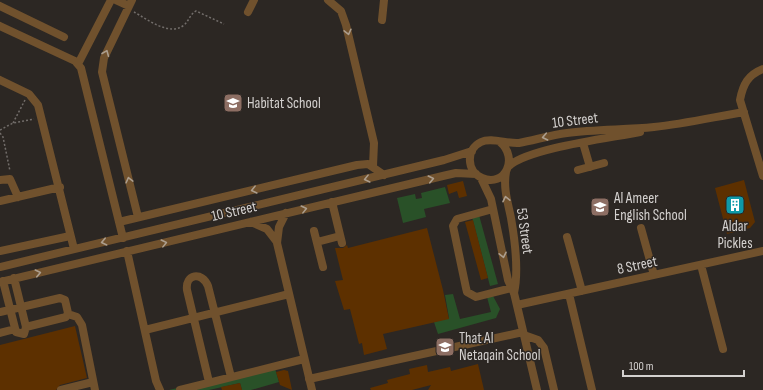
<svg xmlns="http://www.w3.org/2000/svg" width="763" height="390" font-family="'Sofia Sans Condensed',sans-serif">
	<rect width="100%" height="100%" fill="#2c2723"/>
	<path fill="#295128" d="M445 187 450 203 424 209 426 217 403 223 397 198 415 194 416 199 422 198 421 193Z
		M479 215 498 284 490 286 472 217Z
		M453 294 460 319 491 312 487 297 493 296 500 309 496 318 438 334 434 322 449 318 445 295Z
		M274 365 279 382 251 390H242L240 383 209 390H169Z"/>
	<path fill="#5d3000" d="M744 180 755 222 750 228 727 234 715 188Z
		M463 181 467 196 459 198 457 191 449 194 447 185Z
		M473 220 488 278 481 280 465 222Z
		M427 228 443 290 449 319 383 334 387 349 364 355 362 343 359 344 350 309 344 310 335 281 343 280 335 248H343L347 245 348 248Z
		M75 326 87 378 60 385 56 390H0V345Z
		M478 364 484 390H428L431 385 412 390H371L370 388 388 383 387 380 410 374 409 369 427 365 428 372 450 367 451 371Z
		M284 370 288 371 292 390 280 385 276 372Z
		M240 383 242 390H222L221 387Z"/>
	<g fill="none" stroke-linecap="round" stroke-linejoin="round">
		<path stroke="#726d6a" stroke-width="1.5" stroke-dasharray="2 2" stroke-linecap="butt" d="M134 12C147 19 170 37 184 25 189 21 190 14 196 11L224 24
			M13 123 25 100
			M0 130 13 123 34 119
			M0 133 3 137 10 171"/>
		<path stroke="#70512d" stroke-width="8" d="M116 0 129 6
			M132 0 104 58 102 72 138 217
			M328 0 341 11 346 25 374 143 373 166
			M0 6 64 37
			M248 12 254 0
			M382 20 384 0
			M0 26 75 61 81 68 123 238
			M78 64 111 0
			M763 69C748 75 743 84 740 100L763 176
			M0 80 29 94 38 105 74 249
			M500 142C519 158 505 188 482 178 466 171 466 149 481 142 491 137 507 144 519 143 535 140 551 135 567 133 596 129 625 130 654 127 684 124 714 117 744 112
			M583 143 590 167
			M509 166C529 148 611 138 640 132
			M578 170 604 163
			M506 172C503 188 508 203 511 218 515 241 519 271 514 293
			M481 178 491 199 508 280 514 293 537 390
			M0 180 10 179 18 197
			M0 201 60 187
			M332 202 342 243
			M493 209 457 219 453 226 466 288 467 292 476 297 511 288
			M286 213 279 227 277 243 312 390
			M119 222 357 165 368 164 384 175
			M251 222 267 229 277 242
			M641 228 654 275
			M314 231 323 267
			M567 237 582 291
			M317 242 340 236
			M0 251 70 236
			M127 251 156 381 160 390
			M701 265 723 349
			M0 267 444 160 472 151
			M3 281 16 332 24 334 26 327 14 278
			M0 282 447 175 456 173 476 174
			M569 294 592 390
			M517 305 763 251
			M0 312 60 298 65 300 68 313 66 317 26 327
			M68 314 77 317 82 325 95 390
			M145 330 289 294
			M0 333 15 329
			M524 335 538 340 544 348 554 390
			M309 379 523 332
			M209 382 187 290C185 274 202 271 208 286L231 377
			M61 390 93 382
			M180 390 304 359"/>
	</g>
	<defs><path id="oneway-chevron" d="M-2-3.5L2.5 0L-2 3.5" fill="none" stroke-width="1.6" stroke-linecap="round" stroke-linejoin="round"/></defs>
	<g stroke="#ac9e8e">
		<use href="#oneway-chevron" transform="translate(348 32) rotate(77)"/>
		<use href="#oneway-chevron" transform="translate(106 53) rotate(-68)"/>
		<use href="#oneway-chevron" transform="translate(545 137) rotate(168)"/>
		<use href="#oneway-chevron" transform="translate(367 179) rotate(166)"/>
		<use href="#oneway-chevron" transform="translate(431 179) rotate(-13)"/>
		<use href="#oneway-chevron" transform="translate(129 180) rotate(-104)"/>
		<use href="#oneway-chevron" transform="translate(254 190) rotate(166)"/>
		<use href="#oneway-chevron" transform="translate(506 199) rotate(-102)"/>
		<use href="#oneway-chevron" transform="translate(304 209) rotate(-14)"/>
		<use href="#oneway-chevron" transform="translate(104 242) rotate(167)"/>
		<use href="#oneway-chevron" transform="translate(164 243) rotate(-14)"/>
		<use href="#oneway-chevron" transform="translate(503 255) rotate(78)"/>
		<use href="#oneway-chevron" transform="translate(38 273) rotate(-13)"/>
	</g>
	<defs>
		<g id="school-square" transform="scale(1)"><rect x="-9" y="-9" width="18" height="18" rx="4" fill="#8d6e63" stroke="#2c2723"/><path d="M0-5L7-2L0 1L-7-2ZM-4 1L0 2.5L4 1V4Q0 6-4 4Z" fill="#fff"/></g>
		<g id="building-square" transform="scale(1)"><rect x="-9" y="-9" width="18" height="18" rx="4" fill="#0f9aa8" stroke="#2c2723"/><path d="M-4-6H4V6H1V3H-1V6H-4ZM-2.5-4.3h1.7v1.8h-1.7ZM.8-4.3h1.7v1.8H.8ZM-2.5-1h1.7V.8h-1.7ZM.8-1h1.7V.8H.8Z" fill="#fff"/></g>
	</defs>
	<g fill-rule="evenodd">
		<use href="#school-square" x="233" y="103"/>
		<use href="#building-square" x="735" y="205"/>
		<use href="#school-square" x="600" y="207"/>
		<use href="#school-square" x="445" y="347"/>
	</g>
	<g text-anchor="middle" stroke-width="3" stroke-linejoin="round" paint-order="stroke">
		<g font-size="15" fill="#d4d1cf" stroke="#2c2723" text-anchor="start">
			<text x="247" y="108">Habitat School</text>
			<text x="614" y="203">Al Ameer<tspan x="614" dy="17">English School</tspan></text>
			<text x="735" y="231" text-anchor="middle">Aldar<tspan x="735" dy="17">Pickles</tspan></text>
			<text x="459" y="343">That Al<tspan x="459" dy="17">Netaqain School</tspan></text>
		</g>
		<g font-size="15" fill="#d4d1cf" stroke="#2c2723">
			<text transform="translate(575 120) rotate(-7)" y="5">10 Street</text>
			<text transform="translate(234 211) rotate(-13)" y="5">10 Street</text>
			<text transform="translate(525 231) rotate(82)" y="5">53 Street</text>
			<text transform="translate(637 265) rotate(-12)" y="5">8 Street</text>
		</g>
	</g>
	<path d="M623 370v6h121v-6" fill="none" stroke="#d4d1cf" stroke-width="2"/>
	<text x="629" y="370" font-size="12" fill="#d4d1cf" stroke="#2c2723" stroke-width="3" paint-order="stroke">100 m</text>
</svg>
